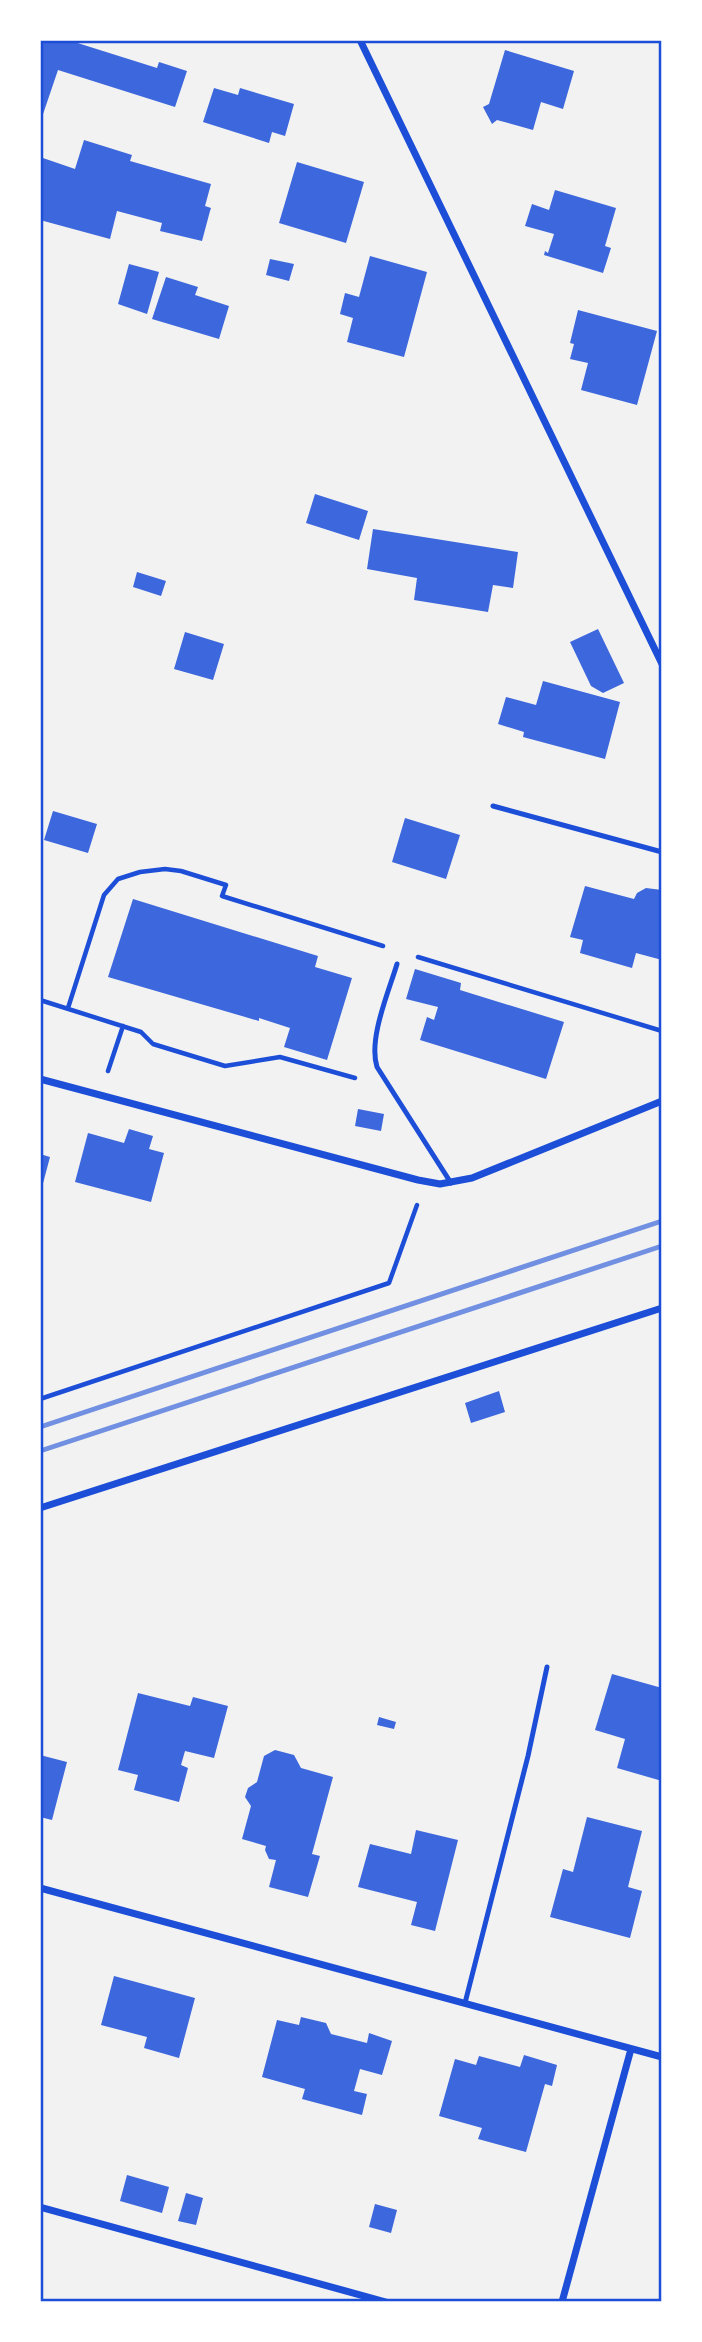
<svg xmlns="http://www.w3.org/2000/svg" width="702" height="2342" font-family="Quicksand,sans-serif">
	<rect width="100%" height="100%" fill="#f2f2f2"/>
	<path fill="#3d67dc" d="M40 40H68L157 68 159 62 187 71 175 107 58 70 40 123Z
		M505 50 574 71 563 109 541 102 533 130 497 120 492 124 483 107 489 104Z
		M214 88 238 95 240 88 294 104 285 136 272 132 269 143 203 122Z
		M84 140 132 155 130 161 211 184 205 206 211 208 210 211 202 241 160 231 162 223 117 211 110 239 40 220V157L75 169Z
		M297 162 364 182 346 243 279 223Z
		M555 190 616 208 605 246 611 248 603 273 544 255 545 251 548 253 554 234 525 226 532 204 549 210Z
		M370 256 427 272 404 357 347 342 353 318 340 314 345 293 359 297Z
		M270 259 294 264 289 281 266 275Z
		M129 264 159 272 147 314 118 304Z
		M166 277 198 287 195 295 229 306 219 339 152 319Z
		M578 310 657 331 637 405 581 390 588 363 570 359 574 344 570 343Z
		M315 494 368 511 359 540 306 523Z
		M373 529 518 552 513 588 493 585 488 612 414 600 417 578 367 569Z
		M137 572 166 581 161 596 133 587Z
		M598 629 624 683 603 693 591 686 570 642Z
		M185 632 224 644 213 680 174 669Z
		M543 681 620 702 605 759 523 737 524 732 498 724 506 697 536 705Z
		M53 811 97 824 88 853 44 840Z
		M405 818 460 835 446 879 392 862Z
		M585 886 634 899 637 893 646 888 662 890V960L636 953 632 968 580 953 583 940 570 937Z
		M133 899 318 956 315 967 352 978 327 1060 284 1047 290 1028 259 1018V1021L108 977Z
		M415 969 461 983 460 990 564 1022 546 1079 420 1040 427 1017 434 1020 438 1007 406 999Z
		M358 1109 384 1114 381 1131 355 1126Z
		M129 1129 153 1136 149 1149 164 1153 151 1202 75 1182 88 1133 124 1143Z
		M40 1154 50 1157 41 1191H40Z
		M499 1391 505 1412 471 1423 465 1403Z
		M612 1674 662 1688V1713L659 1722 662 1723V1781L617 1768 625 1739 595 1730Z
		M138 1693 190 1706 193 1697 228 1706 214 1758 185 1751 181 1765 188 1768 179 1802 134 1790 138 1775 118 1770Z
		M379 1717 396 1722 394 1729 377 1725Z
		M275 1750 294 1755 301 1768 333 1777 312 1854 320 1856 308 1897 269 1887 276 1860 269 1859 265 1850 266 1846 242 1839 251 1806 245 1797 248 1788 257 1782 264 1756Z
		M40 1755 67 1762 52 1820 40 1817Z
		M587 1817 642 1831 628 1887 642 1891 630 1938 550 1917 563 1869 573 1872Z
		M416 1830 458 1840 435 1931 411 1925 417 1902 358 1887 370 1844 411 1854Z
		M114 1976 195 1998 179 2058 144 2048 147 2037 101 2025Z
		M301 2017 326 2023 331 2034 367 2043 369 2033 392 2041 382 2075 360 2069 354 2091 367 2094 362 2115 302 2099 305 2089 262 2077 277 2020 299 2025Z
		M524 2055 557 2065 552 2086 545 2084 526 2152 478 2139 482 2128 439 2116 455 2059 476 2065 479 2056 520 2067Z
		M127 2175 169 2187 162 2213 120 2201Z
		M186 2193 203 2198 196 2225 178 2221Z
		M375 2204 397 2210 391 2233 369 2227Z"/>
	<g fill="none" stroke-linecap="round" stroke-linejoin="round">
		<path stroke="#1d4ed8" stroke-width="4.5" d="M418 957 662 1031
			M40 1000 141 1032 153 1044 225 1066 280 1057 355 1078
			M68 1008 104 895 118 879 140 872 165 869 181 871 226 885 222 896 383 946
			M108 1071 123 1026
			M40 1399 389 1283 417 1205"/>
		<path stroke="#1d4ed8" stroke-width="5" d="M493 806 662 852
			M397 964C389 991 368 1039 377 1067L451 1183
			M465 2003 528 1756 547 1667"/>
		<path stroke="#1d4ed8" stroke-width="7" d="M360 40 662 664
			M40 1079 418 1180 440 1184 472 1178 662 1101
			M40 1508 662 1308
			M40 1888 662 2057
			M40 2207 386 2302
			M562 2302 631 2049"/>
		<path stroke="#7290e2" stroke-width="5" d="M40 1427 662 1221
			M40 1451 662 1246"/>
	</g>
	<rect width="702" height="2342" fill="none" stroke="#ffffff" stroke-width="84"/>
	<rect x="42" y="42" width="618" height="2258" fill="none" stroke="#1d4ed8" stroke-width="2.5"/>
</svg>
